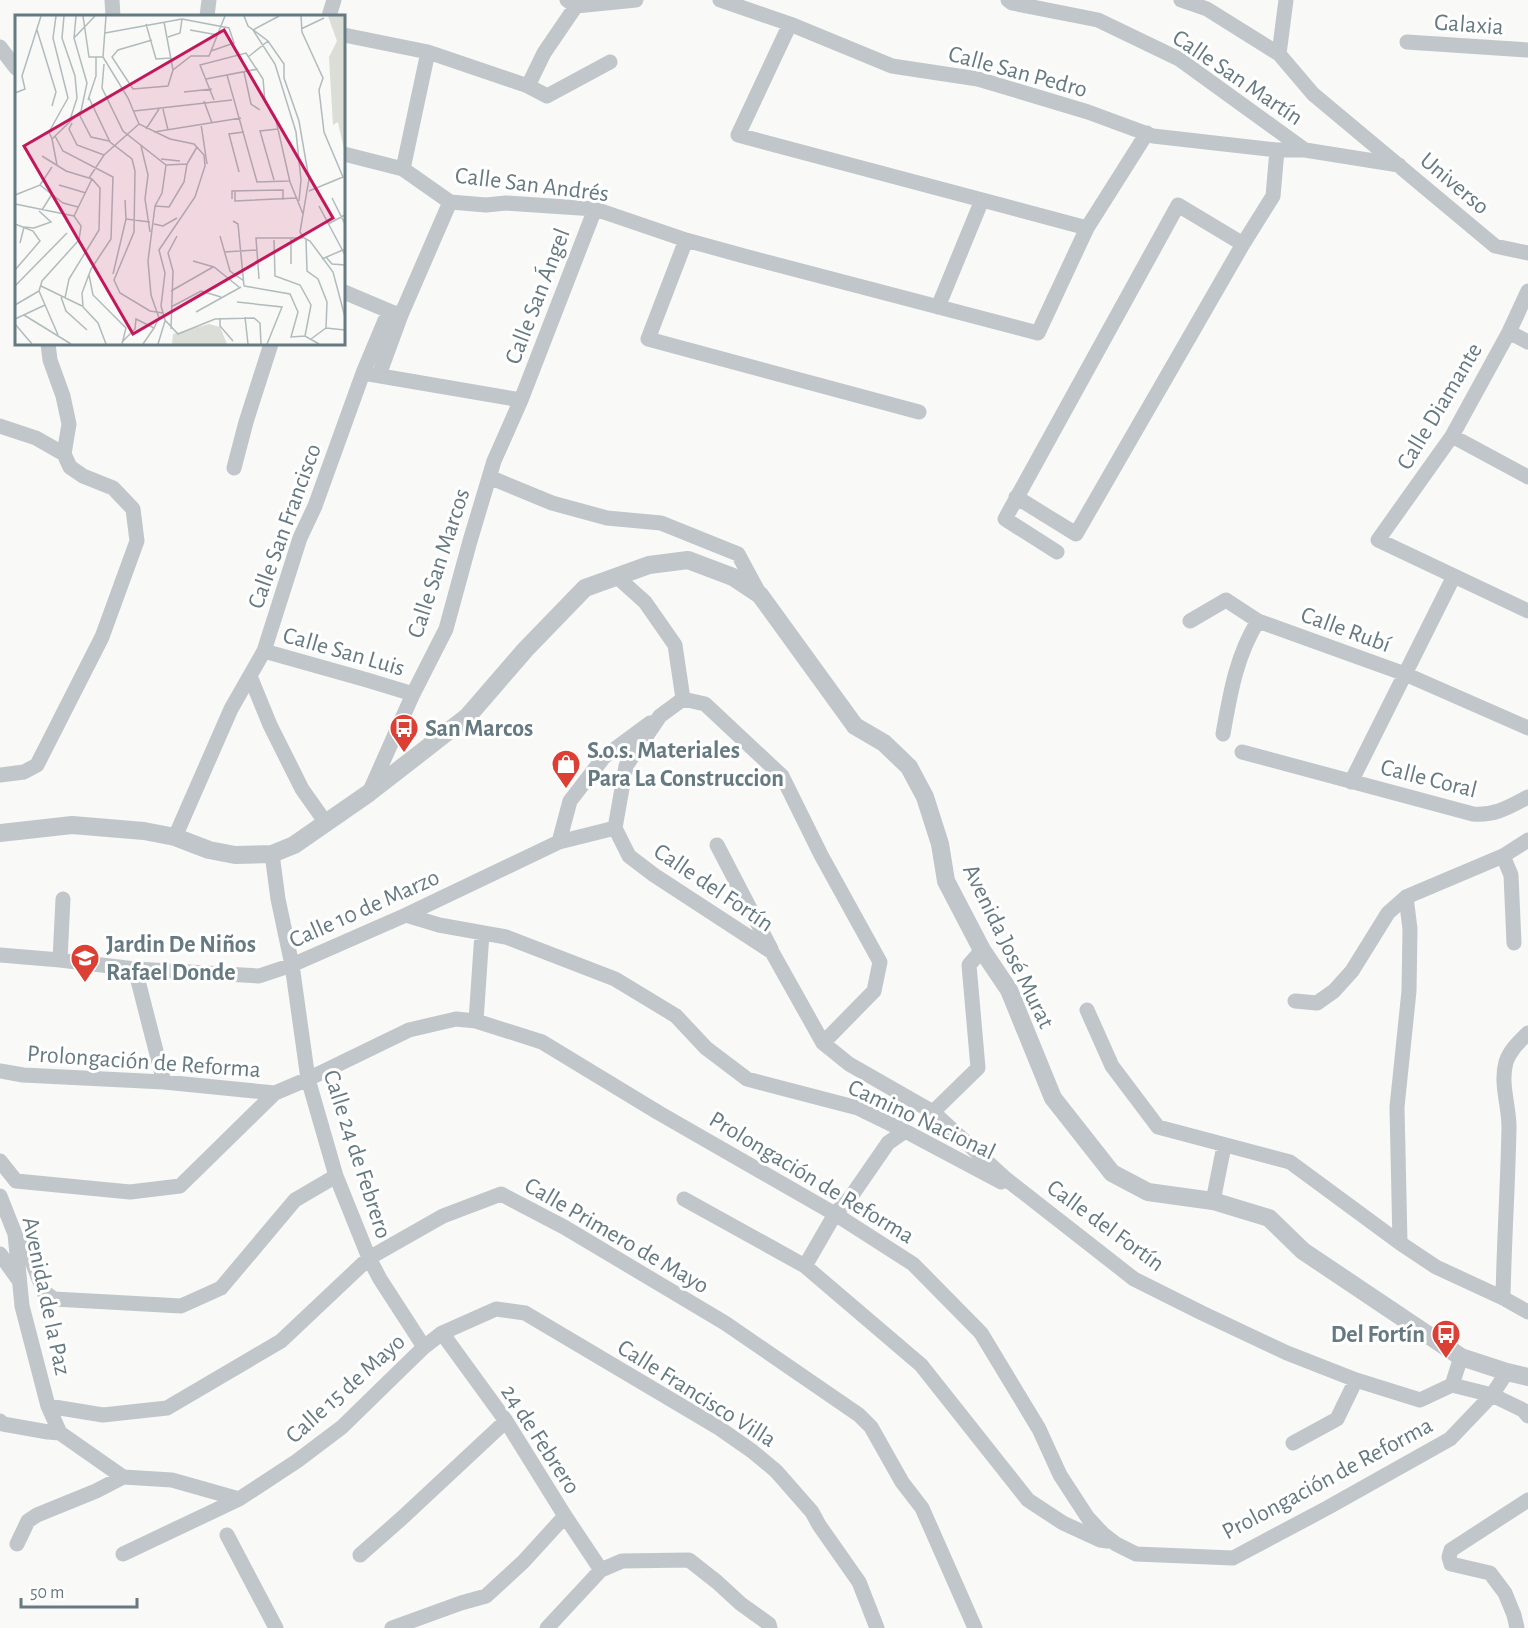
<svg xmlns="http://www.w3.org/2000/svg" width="1528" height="1628" font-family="'Alegreya Sans',sans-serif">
	<rect width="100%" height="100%" fill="#f9f9f7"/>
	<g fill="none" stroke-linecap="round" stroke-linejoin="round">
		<path stroke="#c0c6c9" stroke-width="15" d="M112 0 113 16
			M567 0 576 6 636 0
			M720 0 790 24 892 66 978 79 1088 112 1153 136 1277 150H1305L1399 165
			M1008 0 1012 3 1098 20 1179 59 1305 150
			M1181 0 1207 9 1279 54 1313 94 1495 246 1528 253
			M207 16 209 0
			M329 16 334 0
			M790 24 738 135 1087 228
			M344 35 428 52 528 86 547 96 610 62
			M1407 42 1528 50
			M0 47 16 68
			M1279 54 1286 0
			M528 86 544 53 576 6
			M344 154 403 169 450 202 486 205 506 203 595 209 686 240 744 256 1038 333 1087 228 1147 133
			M403 169 428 52
			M686 240 648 339 919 412
			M1528 291 1509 332 1452 436 1378 540 1528 611
			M344 292 389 311
			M938 307 982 200
			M1509 332 1528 342
			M363 373 521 400
			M379 375 401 315
			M0 426 36 438 64 454
			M1452 436 1528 477
			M234 468 246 422 271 344
			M489 477 552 503 607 518 661 523 738 554 760 595
			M1016 497 1076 534 1243 244 1273 196 1277 150
			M1057 552 1005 519 1178 205 1243 244
			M616 576 645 602 675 645 683 699
			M1190 621 1226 600 1258 621 1405 674 1528 728
			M264 651 367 680 413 694
			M250 676 270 725 302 789 326 823
			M683 699 705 704 782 776 821 855 880 962 874 991 823 1043
			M1223 734C1230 695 1236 656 1258 621
			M1242 752 1473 814C1495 816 1509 807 1528 797
			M0 775 24 772 37 765 102 637 137 541 133 509 113 488 83 476 70 467 64 454 69 424 63 396 50 360 48 344
			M1351 782 1454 576
			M369 793 413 694 446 629 470 541 494 461 521 400 595 209
			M615 828 629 856 654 875 772 952 823 1043 849 1064 933 1112 1006 1179 1134 1279 1202 1313 1287 1353 1356 1380 1420 1400 1452 1385 1492 1395 1523 1410 1528 1416
			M175 837 231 709 264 651 300 538 315 506 363 373 389 311 401 315 450 202
			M559 842 570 801 604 757 650 723
			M717 845 771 949
			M272 854 278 899 292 965 308 1079 336 1176 369 1258 380 1279 424 1347
			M1503 856 1511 875 1514 943
			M406 915 439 925 506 937 615 979 676 1016 706 1048 747 1079 858 1108 905 1131 1001 1182
			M0 955 60 960 135 969 259 976 292 965 406 915 559 842 615 828 626 766 660 716 683 699
			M60 960 63 899
			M135 969 164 1082
			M1295 1001 1317 1003 1334 991 1352 971 1388 913 1406 897 1503 856 1528 840
			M1087 1010 1112 1066 1158 1127 1290 1162 1400 1243 1436 1267 1503 1298 1528 1312
			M476 1021 482 933
			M0 1071 23 1075 164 1082 275 1093 308 1079 409 1030 456 1019 476 1021 542 1042 659 1113 835 1214 913 1264 981 1333 1039 1429 1060 1475 1088 1518 1103 1534 1116 1544 1136 1554 1233 1558 1327 1508 1450 1439 1492 1395 1507 1372
			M933 1112 978 1068 969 965 982 950
			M0 1161 16 1181 130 1192 180 1186 275 1093
			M0 1196 15 1234 22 1306 48 1406 60 1433 123 1477 172 1480 239 1499
			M684 1199 805 1266 921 1365 1028 1500 1063 1523 1100 1540 1107 1541
			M1213 1201 1224 1146
			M15 1234 26 1246 44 1292 54 1299 181 1306 221 1288 295 1200 336 1176
			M1400 1243 1397 1107 1409 991 1410 929 1406 897
			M0 1254 18 1279
			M805 1266 835 1214 850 1198 888 1143 905 1131
			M1503 1298C1504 1241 1508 1184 1509 1127 1509 1105 1500 1084 1506 1062 1510 1050 1519 1042 1528 1033
			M442 1333 506 1421 565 1516 601 1570
			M1452 1385 1461 1357
			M48 1406 103 1415 167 1408 281 1341 369 1258 443 1216 501 1194 564 1227 725 1323 859 1415 871 1427 902 1482 922 1508 975 1628
			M0 1421 3 1424 48 1432 60 1433
			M1293 1443 1337 1419 1356 1380
			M227 1535 276 1628
			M17 1544 28 1521 37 1515 96 1491 123 1477
			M123 1554 239 1499 297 1461 342 1427 424 1347 442 1333 496 1309 525 1313 719 1428 752 1451 776 1471 812 1512 819 1525 859 1582 877 1628
			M360 1555 402 1518 506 1421
			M392 1628 461 1603 486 1596 523 1562 565 1516
			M547 1628 601 1570 622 1561 689 1560 717 1582 741 1604 769 1624 770 1628
			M1517 1628 1514 1615 1505 1593 1490 1573 1451 1564 1449 1557 1451 1550 1528 1500"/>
		<path stroke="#c0c6c9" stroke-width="18" d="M0 833 72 825 144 831 175 837 209 850 235 855 272 854 294 845 369 793 468 716 525 650 585 588 649 565 688 560 733 577 760 595 855 726 884 743 909 767 925 797 940 844 946 881 982 950 1009 990 1053 1098 1112 1173 1148 1192 1213 1201 1269 1218 1303 1251 1461 1357 1507 1372 1528 1377"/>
	</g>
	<defs>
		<g id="bus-pin" transform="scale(1.5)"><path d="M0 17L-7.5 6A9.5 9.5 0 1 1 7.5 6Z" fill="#dc3f34" stroke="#fff"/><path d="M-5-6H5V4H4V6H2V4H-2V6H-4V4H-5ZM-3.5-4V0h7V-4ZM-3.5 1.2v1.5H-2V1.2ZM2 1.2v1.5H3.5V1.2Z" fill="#fff"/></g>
		<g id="shop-pin" transform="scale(1.5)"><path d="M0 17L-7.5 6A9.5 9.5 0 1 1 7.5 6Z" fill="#dc3f34" stroke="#fff"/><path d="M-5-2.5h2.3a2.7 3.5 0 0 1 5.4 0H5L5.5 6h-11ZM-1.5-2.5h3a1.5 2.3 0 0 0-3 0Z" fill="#fff"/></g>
		<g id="school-pin" transform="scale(1.5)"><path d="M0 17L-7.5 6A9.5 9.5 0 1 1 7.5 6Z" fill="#dc3f34" stroke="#fff"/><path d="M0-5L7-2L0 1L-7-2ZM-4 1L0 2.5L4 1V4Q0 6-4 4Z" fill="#fff"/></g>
	</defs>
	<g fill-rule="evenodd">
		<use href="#bus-pin" x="404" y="728"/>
		<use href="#shop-pin" x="566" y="764"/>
		<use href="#school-pin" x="85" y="958"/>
		<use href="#bus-pin" x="1446" y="1334"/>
	</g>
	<g text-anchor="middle" stroke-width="6" stroke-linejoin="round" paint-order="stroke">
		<g font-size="24" fill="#667a81" stroke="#fff">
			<text transform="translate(1469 24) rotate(4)" y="8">Galaxia</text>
			<text transform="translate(1018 71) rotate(15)" y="8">Calle San Pedro</text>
			<text transform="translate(1238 77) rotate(34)" y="8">Calle San Martín</text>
			<text transform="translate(1455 183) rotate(40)" y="8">Universo</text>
			<text transform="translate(532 184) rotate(7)" y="8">Calle San Andrés</text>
			<text transform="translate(537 296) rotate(-69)" y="8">Calle San Ángel</text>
			<text transform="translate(1439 406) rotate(-59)" y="8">Calle Diamante</text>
			<text transform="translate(284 526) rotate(-70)" y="8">Calle San Francisco</text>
			<text transform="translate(438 563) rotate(-72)" y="8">Calle San Marcos</text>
			<text transform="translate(1346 629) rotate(20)" y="8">Calle Rubí</text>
			<text transform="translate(344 651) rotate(16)" y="8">Calle San Luis</text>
			<text transform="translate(1429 778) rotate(14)" y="8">Calle Coral</text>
			<text transform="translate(714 887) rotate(34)" y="8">Calle del Fortín</text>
			<text transform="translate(364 908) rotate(-24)" y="8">Calle 10 de Marzo</text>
			<text transform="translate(1009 946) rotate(64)" y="8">Avenida José Murat</text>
			<text transform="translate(144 1061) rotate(4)" y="8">Prolongación de Reforma</text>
			<text transform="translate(922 1119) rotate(25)" y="8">Camino Nacional</text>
			<text transform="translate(358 1154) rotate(72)" y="8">Calle 24 de Febrero</text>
			<text transform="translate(812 1177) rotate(31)" y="8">Prolongación de Reforma</text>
			<text transform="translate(1106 1225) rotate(36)" y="8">Calle del Fortín</text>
			<text transform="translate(617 1235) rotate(30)" y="8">Calle Primero de Mayo</text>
			<text transform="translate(47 1296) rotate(78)" y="8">Avenida de la Paz</text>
			<text transform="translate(345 1388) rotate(-42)" y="8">Calle 15 de Mayo</text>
			<text transform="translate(697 1393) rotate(32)" y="8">Calle Francisco Villa</text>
			<text transform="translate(541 1439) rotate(57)" y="8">24 de Febrero</text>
			<text transform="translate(1327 1478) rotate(-28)" y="8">Prolongación de Reforma</text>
		</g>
		<g font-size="24" font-weight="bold" fill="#667a81" stroke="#fff" text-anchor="start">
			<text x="425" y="736">San Marcos</text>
			<text x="587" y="758">S.o.s. Materiales<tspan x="587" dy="28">Para La Construccion</tspan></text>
			<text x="106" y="952">Jardin De Niños<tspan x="106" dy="28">Rafael Donde</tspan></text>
			<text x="1425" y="1342" text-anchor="end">Del Fortín</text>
		</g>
	</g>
	<g transform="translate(15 15)">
		<rect width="330" height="330" fill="#f9f9f7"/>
		<path d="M313 1H330L326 105 318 110 314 42 322 26ZM194 309 205 312 212 329H157L158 319Z" fill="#daded6"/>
		<path d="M314 1H330V138L318 86 317 50 326 43 327 29Z" fill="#daded6"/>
		<path fill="none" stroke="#b1bbbd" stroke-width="1.5" d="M49 1 47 23 60 61 62 83 54 108M68 1 74 42H88M80 1 59 23 72 68 65 101 76 122 94 126M91 1 88 42 113 83 124 109 155 124 179 129 189 140 190 151 180 182 144 235 150 258 146 291 150 305 163 319 200 304 239 303 245 308 246 329M229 1 233 11 253 26 269 49V63L284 106 294 164 285 217 289 223M264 1 238 15 260 49 281 117 286 165 284 186M286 1 287 17 308 63 304 75 309 117 328 162 294 176M149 7 158 55M131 9 141 44 156 43M286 14 309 3M22 15 41 77 37 91M175 15 203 20M90 18 167 4 214 13 219 28 196 36M153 22 165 18 167 4M59 23 61 1M137 25 103 35 97 42 118 74 153 71 158 55 176 41H194L210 1M233 42 253 26M89 49 87 73 108 116 151 150 172 149M229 57 236 89 245 95M212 60 242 167 274 166M191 64 243 54M169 77 197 74M0 78 10 74 7 61 26 1M74 83 95 127 117 144 120 156 119 217 99 265 105 278 135 296 148 298M73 85 81 61V42M199 85 185 50 231 38 248 64 250 87 260 101 275 167 288 199M189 86 197 108M148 94 153 115M119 96 217 85M57 108 54 114 62 130 89 140M186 109 192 149M131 114 144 94M139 117 226 103M40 121 48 136 98 162 96 224 76 254 67 278 68 292 83 308 91 329M37 124 34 117 53 83 38 23 41 1M126 131 133 160 130 184 135 217M27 141 51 156 77 164 85 173 84 215 54 264 50 283M146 144 165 146M172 149 182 132M42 150 37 124 66 96M224 157 214 119 229 117M74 163 89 140 124 109M259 165 245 116 263 114M25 170 37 152M44 170 71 178M220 176V186L282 183M0 180 25 170 48 188 63 192M317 183 330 209M217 184V176L268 175V185M0 189 59 201 66 211 64 225 27 266 24 276 43 320M140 191 154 192 169 167 172 149M304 191 330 240M27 195 37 179M59 201 77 164M111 204 135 207M218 206 223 209 229 271M0 209 18 216 25 226 0 255M139 209 148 211 162 203M313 209 330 200M205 221 215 256 229 266M289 223 295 226 318 257 330 302M276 224V249M291 224 292 256 303 264 312 287 311 313M259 225 260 261 285 270 296 290 290 321M5 228 9 212 19 213 36 207 24 196M209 237 242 235M311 242 317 249 330 250M307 244 330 234M178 246 199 252 224 272M98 259 111 204 110 185M74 260 78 280 111 313 107 329M244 264 241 223H288M0 271 52 218M26 271 67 291M229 271 275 279 283 297 276 322 290 321 304 329M156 276 198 252M46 282 51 296 72 315M222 287 267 292 252 329M0 290 24 276M156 292 186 276 206 282M181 297 226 272M9 300 56 329M230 302 233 329M205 303V311L218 326M0 304 30 290M0 309 17 329M156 314 158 256 153 238 162 221M296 324 311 313 330 315M108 326 120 314 121 304 139 313 144 303 136 280 133 246 140 191 147 178 151 150M128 329 139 313M143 329 150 306"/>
		<path fill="#c2185b" fill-opacity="0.15" stroke="#c2185b" stroke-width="3" d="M209 15 318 203 118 319 9 131Z"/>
		<rect width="330" height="330" fill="none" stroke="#667a81" stroke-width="3"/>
	</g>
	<path d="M21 1598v9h116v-9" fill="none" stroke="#667a81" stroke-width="3"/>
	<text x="30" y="1598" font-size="18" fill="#667a81" stroke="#ffffff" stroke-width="4.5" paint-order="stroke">50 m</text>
</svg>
